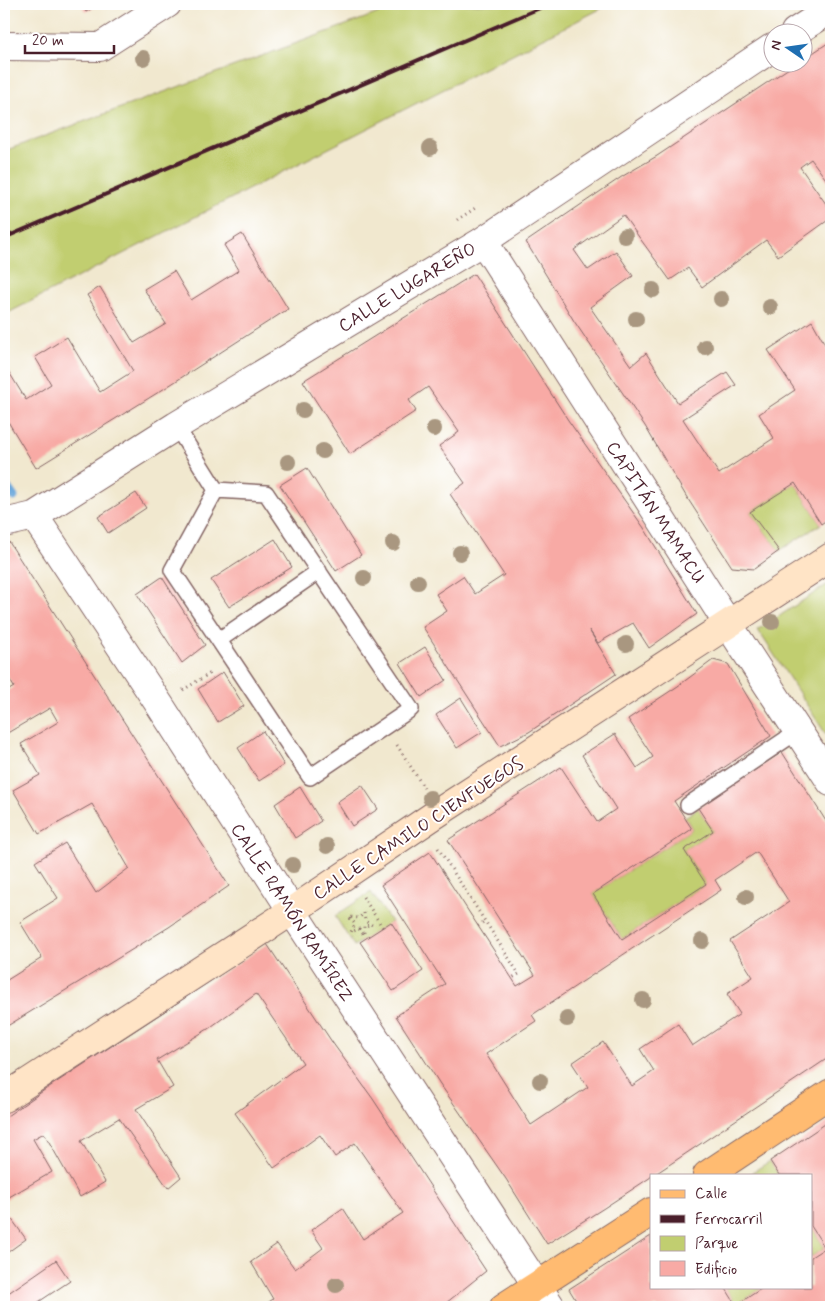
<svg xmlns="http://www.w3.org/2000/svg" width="835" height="1311" font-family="Mynerve,sans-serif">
	<rect width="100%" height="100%" fill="#fff"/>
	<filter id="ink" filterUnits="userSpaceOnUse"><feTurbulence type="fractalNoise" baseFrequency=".02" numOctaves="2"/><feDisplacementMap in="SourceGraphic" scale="10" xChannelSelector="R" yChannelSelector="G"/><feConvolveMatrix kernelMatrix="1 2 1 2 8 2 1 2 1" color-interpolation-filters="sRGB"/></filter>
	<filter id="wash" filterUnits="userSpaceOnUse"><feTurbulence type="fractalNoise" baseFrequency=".0096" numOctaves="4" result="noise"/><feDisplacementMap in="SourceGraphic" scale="20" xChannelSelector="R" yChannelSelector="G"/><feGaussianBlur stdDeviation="1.12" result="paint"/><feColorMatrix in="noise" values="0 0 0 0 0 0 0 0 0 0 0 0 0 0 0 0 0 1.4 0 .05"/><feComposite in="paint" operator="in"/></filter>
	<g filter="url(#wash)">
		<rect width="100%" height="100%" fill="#f1e8cf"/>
		<path fill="#c1ce70" stroke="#86764e" d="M403 4H610L4 315V151Z
			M795 483 821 524 779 551 750 512Z
			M831 582V742L758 630Z
			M698 808 713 831 684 850 706 884 622 939 593 894 692 829 685 817Z
			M371 892 391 922 354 946 335 916Z
			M770 1161 779 1175H748Z
			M811 1226 825 1248 811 1257Z
			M725 1287H764L736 1305Z"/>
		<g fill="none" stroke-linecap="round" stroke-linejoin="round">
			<path stroke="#6aa7db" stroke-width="9" d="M4 483 14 497"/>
		</g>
		<g id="blocks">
			<path fill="#f8aaa5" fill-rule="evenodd" d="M81 4H99L86 12Z
				M831 41V186L811 159 800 167 831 211V218L778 256 766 240 702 287 688 268 670 280 623 215 574 250 588 270 616 251 633 276 590 307 631 366 646 353 678 403 727 372 736 385 683 419 719 474 774 438 759 414 795 390 768 350 812 321 831 355V517L821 524 795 483 750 512 779 551 754 569 732 567 686 496 645 426 574 321 526 242 623 176 657 156 798 62H802V60Z
				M242 234 288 309 162 390 36 468 4 415V364L26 400 51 384 35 357 67 337 100 392 133 371 87 295 100 287 134 343 166 324 144 289 174 271 191 300 239 270 224 245Z
				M474 274 568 420 644 528 697 614 649 648 633 623 598 643 589 630 616 674 529 732 500 746 423 627 447 611 436 594 463 576 475 594 504 575 450 494 465 483 439 446 459 432 428 387 409 400 416 411 350 454 303 381Z
				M307 468 361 555 336 571 280 485Z
				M136 493 146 508 108 533 98 517Z
				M275 539 292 567 229 607 211 580Z
				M9 542 229 886 169 927 4 1028V982L42 958 20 922 58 898 35 862 65 843 96 893 129 868 92 804 39 834 13 790 40 775 21 744 58 722 50 708 4 735V693L14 687 4 670V543Z
				M162 577 205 645 182 663 137 594Z
				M425 647 446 680 421 697 400 663Z
				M713 660 728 664 771 736 674 801 692 829 593 894 622 939 706 884 684 850 713 831 698 808 782 752 831 829V1056L654 1175H651V1177L604 1208 547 1244 506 1179 440 1084 396 1016 445 984 381 885 430 852 517 986 535 975 448 840 561 767 597 822 616 809 582 755 615 734 637 768 653 757 628 719 678 686ZM757 852 789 902 730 941 753 977 727 994 740 1014 692 1046 678 1024 640 1049 654 1071 632 1086 603 1042 572 1063 588 1087 531 1125 486 1054 536 1021 532 1015 721 890 715 880Z
				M223 672 244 706 218 722 198 689Z
				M461 698 482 732 457 748 436 715Z
				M263 731 284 765 259 781 238 748Z
				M362 785 378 809 352 826 337 802Z
				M300 787 321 821 295 838 275 804Z
				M391 922 423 971 393 991 360 942Z
				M267 944 332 1042 373 1099 486 1271 441 1307H262L273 1299 251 1262 277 1244 295 1269 323 1248 311 1230 343 1208 363 1239 403 1213 355 1143 335 1157 320 1135 274 1168 235 1113 303 1063 256 994 208 1029 157 1060 173 1087 136 1109 181 1177 168 1188 119 1118 81 1141 105 1182 80 1197 44 1133 33 1139 52 1172 4 1200V1118L46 1089Z
				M831 1120V1307H580L569 1289 651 1236V1287H725L736 1305 764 1287H811V1257L825 1248 811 1226V1175H779L770 1161Z
				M8 1214 26 1239 4 1255V1217Z
				M56 1260 70 1281 31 1307H4V1296Z"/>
		</g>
	</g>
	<g filter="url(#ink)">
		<use href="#blocks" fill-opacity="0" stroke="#846564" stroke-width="1"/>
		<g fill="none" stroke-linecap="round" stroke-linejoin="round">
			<g stroke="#846564" stroke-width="18">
				<path id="service" d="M176 426 216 490 172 570 310 777 411 709 266 493 216 490
					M219 640 319 571
					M688 805 798 731"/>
			</g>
			<g stroke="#846564" stroke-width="30">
				<path id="minor" d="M795 32 831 9
					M4 46 100 47 167 4
					M483 241 728 624
					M34 516 161 707 292 911
					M4 523 34 516 176 426 483 241 772 48"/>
			</g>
			<g stroke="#846564" stroke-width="30">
				<path id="tertiary" d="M728 624 831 782
					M292 911 551 1307"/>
			</g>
			<g stroke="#846564" stroke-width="30">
				<path id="secondary" d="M4 1098 292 911 433 816 831 557"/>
			</g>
			<g stroke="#846564" stroke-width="30">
				<path id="primary" d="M707 1175 831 1093
					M504 1307 651 1212"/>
			</g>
			<path stroke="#846564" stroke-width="3" stroke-dasharray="1 4" stroke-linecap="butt" d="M457 220 477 207
				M183 690 212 672
				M397 745 424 788
				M438 848 519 974 512 978
				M363 897 383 928
				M364 913 365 921 372 925 364 926V935L359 929 351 932 355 924 349 917 359 918Z
				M478 926 485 921"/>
			<use href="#service" stroke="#fff" stroke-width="15"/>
			<use href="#minor" stroke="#fff" stroke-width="28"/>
			<use href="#tertiary" stroke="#fff" stroke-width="28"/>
			<use href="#secondary" stroke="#ffe4c6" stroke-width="28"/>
			<use href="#primary" stroke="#ffbb71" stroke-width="28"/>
			<path stroke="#4a1f2b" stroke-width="4" d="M4 238 549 4"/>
		</g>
		<g fill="#a99780">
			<circle cx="143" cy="58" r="8"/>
			<circle cx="430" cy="148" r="8"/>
			<circle cx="625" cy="236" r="8"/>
			<circle cx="653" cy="290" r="8"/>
			<circle cx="721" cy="299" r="8"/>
			<circle cx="770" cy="307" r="8"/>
			<circle cx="636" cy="319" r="8"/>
			<circle cx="705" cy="347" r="8"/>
			<circle cx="303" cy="410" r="8"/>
			<circle cx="434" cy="429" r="8"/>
			<circle cx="323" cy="451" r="8"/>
			<circle cx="288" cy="462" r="8"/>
			<circle cx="393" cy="543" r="8"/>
			<circle cx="460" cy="553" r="8"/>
			<circle cx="364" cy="578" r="8"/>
			<circle cx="418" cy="582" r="8"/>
			<circle cx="772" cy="622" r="8"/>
			<circle cx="626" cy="644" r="8"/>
			<circle cx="430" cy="798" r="8"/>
			<circle cx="327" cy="846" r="8"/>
			<circle cx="293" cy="865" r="8"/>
			<circle cx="746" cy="897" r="8"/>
			<circle cx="702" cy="941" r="8"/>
			<circle cx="643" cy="1000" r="8"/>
			<circle cx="567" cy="1019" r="8"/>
			<circle cx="540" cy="1081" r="8"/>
			<circle cx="336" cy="1285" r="8"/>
		</g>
	</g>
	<g text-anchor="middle" stroke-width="4" stroke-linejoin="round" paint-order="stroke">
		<g font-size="18" fill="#4a1f2b" stroke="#fff">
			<text transform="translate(407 287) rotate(-31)" y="6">CALLE LUGAREÑO</text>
			<text transform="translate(656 512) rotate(57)" y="6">CAPITÁN MAMACU</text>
			<text transform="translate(418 828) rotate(-33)" y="6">CALLE CAMILO CIENFUEGOS</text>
			<text transform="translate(292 912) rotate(57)" y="6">CALLE RAMÓN RAMÍREZ</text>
		</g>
	</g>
	<rect width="835" height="1311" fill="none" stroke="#fff" stroke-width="20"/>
	<rect x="650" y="1174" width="162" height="115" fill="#ffffff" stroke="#b7a5aa"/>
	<rect x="660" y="1190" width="25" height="8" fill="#ffbb71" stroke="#b7a5aa"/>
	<text x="695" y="1198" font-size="15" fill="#4a1f2b">Calle</text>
	<rect x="660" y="1215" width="25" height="8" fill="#4a1f2b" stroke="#b7a5aa"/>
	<text x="695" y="1224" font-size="15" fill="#4a1f2b">Ferrocarril</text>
	<rect x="660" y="1236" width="25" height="15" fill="#c1ce70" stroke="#b7a5aa"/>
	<text x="695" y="1248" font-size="15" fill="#4a1f2b">Parque</text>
	<rect x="660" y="1261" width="25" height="15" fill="#f8aaa5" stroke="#b7a5aa"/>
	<text x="695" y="1274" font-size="15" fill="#4a1f2b">Edificio</text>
	<g transform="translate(788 48) rotate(283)"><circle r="24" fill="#ffffff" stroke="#b7a5aa"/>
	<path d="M0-4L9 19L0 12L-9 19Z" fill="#1f6fb2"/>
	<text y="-8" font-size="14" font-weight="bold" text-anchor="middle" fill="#4a1f2b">N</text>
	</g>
	<path d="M25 45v8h89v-8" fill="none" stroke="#4a1f2b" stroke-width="2.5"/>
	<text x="32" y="45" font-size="15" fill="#4a1f2b" stroke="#ffffff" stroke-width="4" paint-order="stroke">20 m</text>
</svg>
